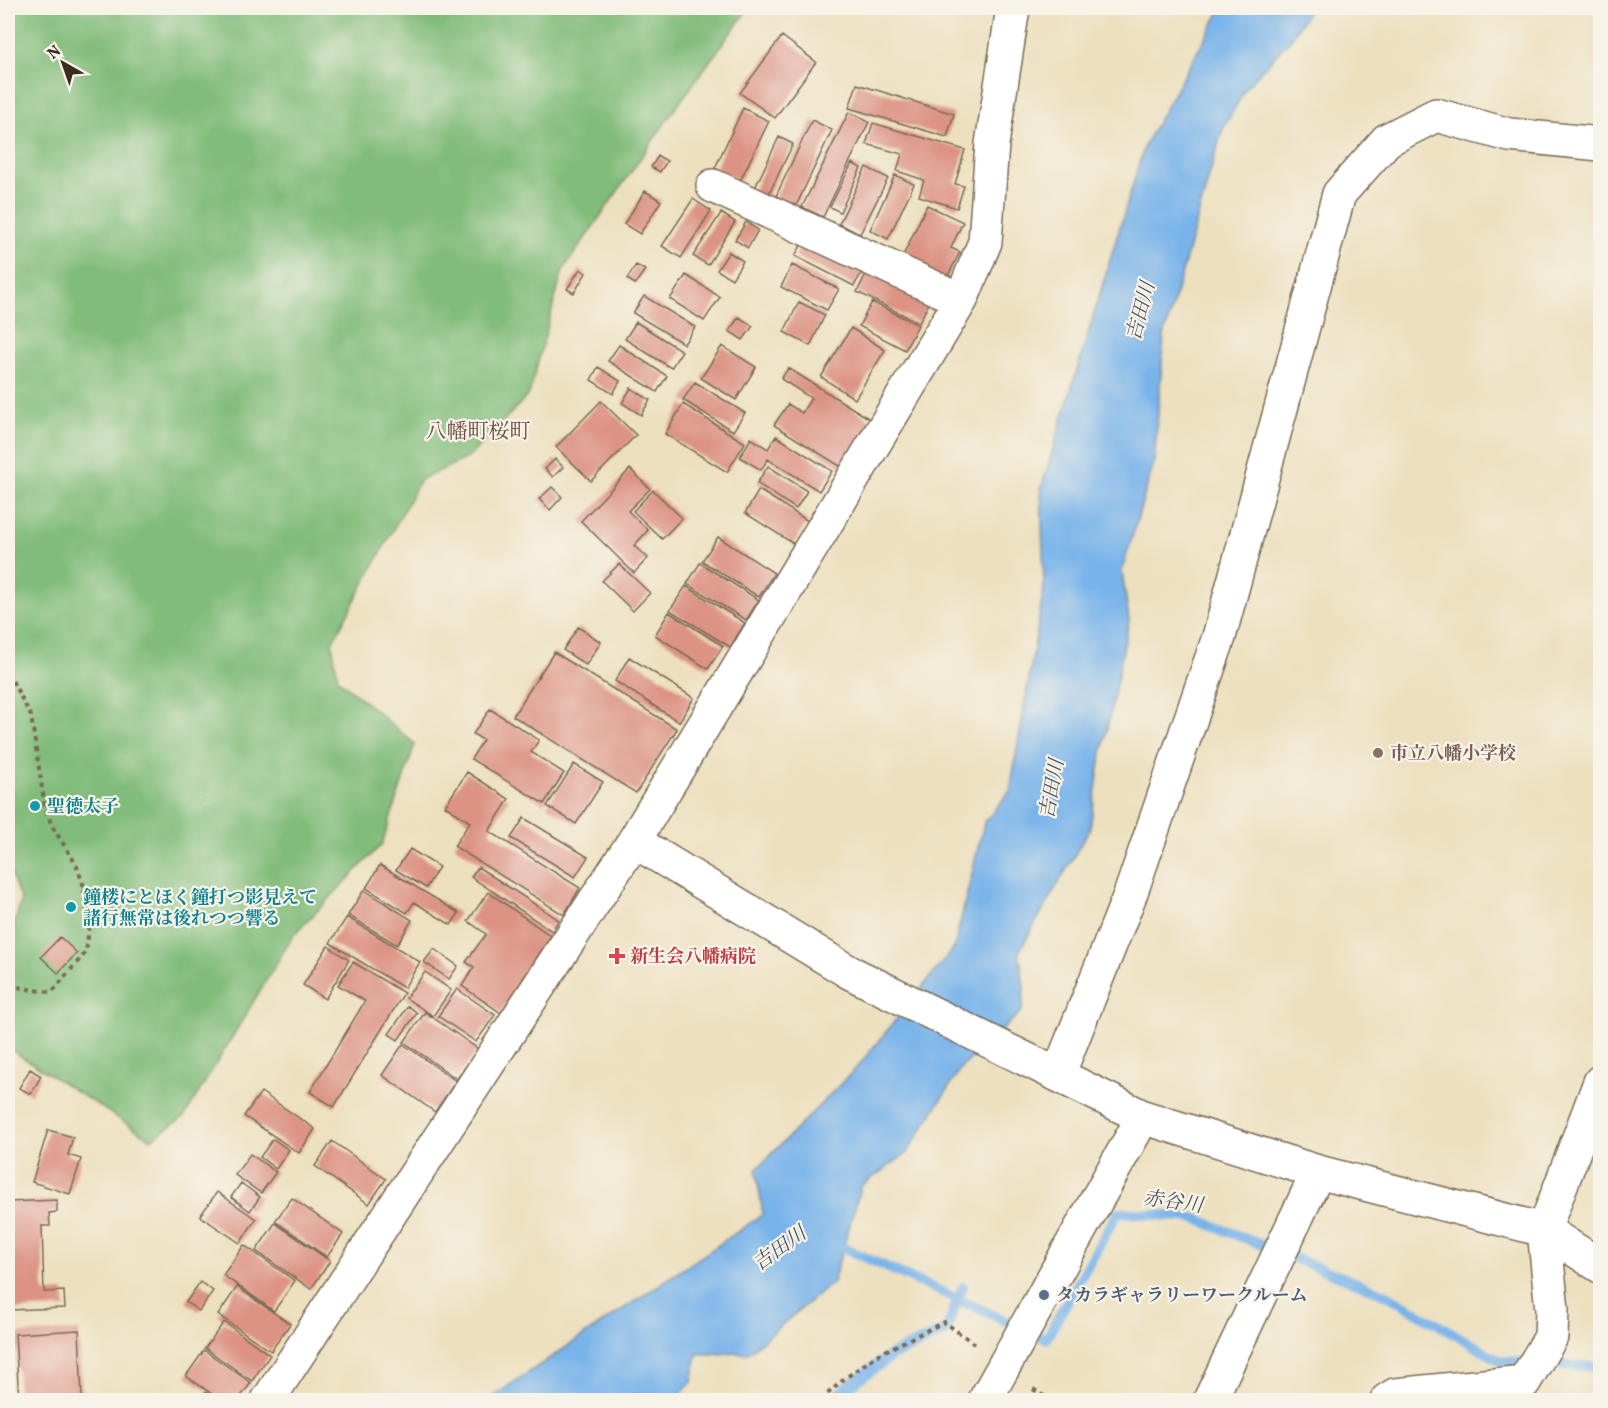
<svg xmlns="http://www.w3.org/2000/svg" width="1608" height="1408" font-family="Vollkorn,'Noto Serif JP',serif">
	<rect width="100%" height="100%" fill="#f7f3e8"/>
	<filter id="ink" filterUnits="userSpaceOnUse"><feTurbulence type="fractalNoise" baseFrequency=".0167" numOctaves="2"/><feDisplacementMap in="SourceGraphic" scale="12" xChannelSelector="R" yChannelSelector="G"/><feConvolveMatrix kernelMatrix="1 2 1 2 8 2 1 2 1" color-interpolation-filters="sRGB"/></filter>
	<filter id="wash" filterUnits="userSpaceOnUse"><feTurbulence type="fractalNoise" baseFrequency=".008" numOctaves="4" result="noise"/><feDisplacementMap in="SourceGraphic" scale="24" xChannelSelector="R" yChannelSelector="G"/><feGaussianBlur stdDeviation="1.35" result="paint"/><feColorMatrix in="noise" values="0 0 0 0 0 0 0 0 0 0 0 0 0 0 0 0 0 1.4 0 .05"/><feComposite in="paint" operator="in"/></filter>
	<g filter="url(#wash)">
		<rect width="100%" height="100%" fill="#ede0bf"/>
		<path fill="#81bc7a" stroke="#5e734c" stroke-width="1.5" d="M8 8H749L674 110 563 270 529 394 469 457 420 480 332 643 338 679 415 744 382 844 293 936 184 1117 151 1139 8 1048V946L21 901 11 874 8 871Z"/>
		<path fill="#78b3ea" stroke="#5a6e84" stroke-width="1.5" d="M1222 8H1310L1291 39 1247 86 1222 131 1164 336 1154 462 1122 571 1129 621 1100 763 1090 828 1019 952 1024 987 1022 1011 961 1068 907 1153 861 1186 833 1282 748 1353 697 1354 692 1382 675 1400H488C579 1337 672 1278 763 1214L756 1170 859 1065 954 948 984 823 1010 791 1044 588 1041 489 1145 144Z"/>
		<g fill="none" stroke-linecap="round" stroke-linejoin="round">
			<path stroke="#78b3ea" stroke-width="10" d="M831 1242 1046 1339 1118 1212 1194 1218 1387 1295 1501 1361 1600 1367
				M942 1332 946 1330 963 1287
				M831 1400 851 1383 892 1354 945 1330 947 1331 894 1355 853 1384 834 1400"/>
		</g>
		<g id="blocks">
			<path fill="#dc9384" d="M782 36 816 62 775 118 740 93Z
				M857 84 954 114 947 137 849 108Z
				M743 108 769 121 740 181 715 168Z
				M849 112 869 122 823 217 802 207Z
				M812 120 832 130 796 206 776 196Z
				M873 123 965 150 955 184 964 186 957 208 919 196 924 180 897 171 902 154 866 144Z
				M779 137 793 144 766 200 752 194Z
				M658 156 667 161 660 172 651 167Z
				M852 163 861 168 840 212 830 207Z
				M866 167 888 178 860 234 839 224Z
				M895 175 914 184 888 239 870 230Z
				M645 191 661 201 640 234 624 224Z
				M693 199 711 211 681 258 662 246Z
				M927 205 963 222 951 248 960 252 945 282 901 260Z
				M721 213 735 222 708 265 693 256Z
				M746 222 758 230 748 248 735 240Z
				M803 242 862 272 854 286 795 256Z
				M729 252 743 261 732 279 717 270Z
				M636 265 645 270 635 284 627 279Z
				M792 265 839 289 827 310 781 287Z
				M580 269 586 273 574 293 567 289Z
				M868 270 930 301 919 323 857 292Z
				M686 275 720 297 704 321 670 299Z
				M644 296 695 327 684 344 633 313Z
				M799 302 825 315 810 346 784 332Z
				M872 302 918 325 905 350 859 326Z
				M739 317 753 326 743 340 729 331Z
				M636 322 682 351 671 368 625 339Z
				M851 328 885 350 855 399 821 377Z
				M619 345 667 376 657 392 608 361Z
				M722 346 756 367 736 400 701 378Z
				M598 367 620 381 613 394 591 380Z
				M788 368 873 421 843 468 774 425 788 404 802 413 811 398 781 379Z
				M695 382 745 413 733 431 683 400Z
				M631 388 650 400 641 415 622 403Z
				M601 401 636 435 591 481 556 447Z
				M683 404 745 443 727 472 665 434Z
				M776 436 832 471 819 491 768 459 761 470 740 457 751 438 768 449Z
				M555 459 563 467 553 477 545 469Z
				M768 466 807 491 796 509 757 483Z
				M630 469 650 489 628 511 648 530 634 546 648 558 634 573 581 521Z
				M552 487 562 497 550 510 539 499Z
				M653 490 682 518 662 539 633 511Z
				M759 490 808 521 794 544 745 513Z
				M718 537 774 573 759 597 702 561Z
				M700 563 759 600 746 620 687 584Z
				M619 564 650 593 633 611 602 581Z
				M686 586 745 623 730 647 670 610Z
				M669 612 723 646 708 669 655 635Z
				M578 627 601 642 586 665 563 650Z
				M554 652 677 729 636 793 513 716Z
				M629 657 694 698 679 722 615 681Z
				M490 709 539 740 531 752 564 773 544 804 471 759 483 740 473 734Z
				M574 764 603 782 576 824 547 806Z
				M467 772 509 799 489 831 580 888 564 915 454 846 470 822 445 806Z
				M524 818 588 857 575 877 511 838Z
				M410 849 439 867 426 888 396 870Z
				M380 865 459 913 451 925 414 902 407 913 366 888Z
				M478 867 559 920 552 931 471 877Z
				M364 890 412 920 397 945 348 915Z
				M488 892 551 936 501 1013 462 986 474 967 466 962 486 934 468 921Z
				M347 917 420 962 404 988 330 943Z
				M60 937 77 953 58 973 41 957Z
				M328 946 349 960 325 999 303 985Z
				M434 949 458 966 449 979 424 962Z
				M353 962 404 993 334 1107 310 1092 365 1001 338 985Z
				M425 972 451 990 433 1016 406 998Z
				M457 989 495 1015 476 1042 438 1016Z
				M408 1006 417 1013 398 1040 389 1034Z
				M425 1012 478 1049 457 1079 404 1042Z
				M403 1044 456 1081 435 1112 382 1075Z
				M30 1069 41 1076 31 1094 19 1088Z
				M261 1092 315 1129 299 1153 244 1116Z
				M48 1130 73 1137 68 1155 81 1159 70 1194 32 1182Z
				M273 1139 289 1150 276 1169 260 1157Z
				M332 1141 386 1179 369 1204 315 1166Z
				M250 1154 276 1172 261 1193 235 1175Z
				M241 1183 260 1197 250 1211 231 1197Z
				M217 1192 256 1219 240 1243 200 1216Z
				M292 1198 343 1234 327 1257 275 1221Z
				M57 1200V1212L49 1213 50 1226H42L44 1292 64 1291 65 1308 8 1310V1202Z
				M275 1223 330 1261 311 1289 256 1251Z
				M244 1245 295 1281 274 1311 223 1275Z
				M200 1282 213 1291 199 1311 186 1302Z
				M237 1287 290 1324 271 1351 218 1315Z
				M224 1322 270 1355 252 1381 205 1348Z
				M79 1330 82 1400H19L15 1334Z
				M204 1350 251 1383 238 1400H221L186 1376Z
				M206 1392 218 1400H200Z"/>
		</g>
	</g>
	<g filter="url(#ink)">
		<use href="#blocks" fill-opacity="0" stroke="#796a56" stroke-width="1.5"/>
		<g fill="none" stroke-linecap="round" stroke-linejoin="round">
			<g stroke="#796a56" stroke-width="36">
				<path id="minor" d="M713 186 961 300
					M634 841 849 972 1143 1117 1318 1172 1544 1230 1600 1266
					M1058 1075 1130 895 1219 637 1339 194 1387 140 1436 115 1509 135 1600 144
					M268 1400 634 841 961 300 985 242 992 144 1013 8
					M985 1400 1143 1117
					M1210 1400 1318 1172
					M1387 1400 1395 1395 1524 1382 1551 1337 1552 1310 1544 1230 1600 1082"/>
			</g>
			<path stroke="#796a56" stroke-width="4" stroke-dasharray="4.5 4.5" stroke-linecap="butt" d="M8 673 31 716 45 807 52 826 76 864 83 884 89 928 86 952 52 992 33 990 8 985
				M1033 1389 1050 1400
				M821 1400 844 1379 879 1354 944 1322 975 1344"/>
			<use href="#minor" stroke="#fff" stroke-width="33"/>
		</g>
	</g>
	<circle fill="#8d6e63" stroke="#f7f3e8" stroke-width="2" cx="1378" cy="753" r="6"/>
	<g fill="#0f9aa8" stroke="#f7f3e8" stroke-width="2">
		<circle cx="35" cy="806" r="6"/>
		<circle cx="71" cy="907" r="6"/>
	</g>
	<path fill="#e0444e" stroke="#f7f3e8" stroke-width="2" d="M614 947h6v6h6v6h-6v6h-6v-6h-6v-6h6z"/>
	<circle fill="#5c6f8a" stroke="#f7f3e8" stroke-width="2" cx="1044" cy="1295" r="6"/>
	<g text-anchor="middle" stroke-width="4.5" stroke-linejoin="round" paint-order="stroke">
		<g font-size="18" font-weight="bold" fill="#785e54" stroke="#f7f3e8" text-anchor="start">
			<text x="1390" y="759">市立八幡小学校</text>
		</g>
		<g font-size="18" font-weight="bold" fill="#0d838f" stroke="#f7f3e8" text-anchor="start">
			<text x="47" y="812">聖徳太子</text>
			<text x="83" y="903">鐘楼にとほく鐘打つ影見えて<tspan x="83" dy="21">諸行無常は後れつつ響る</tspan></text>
		</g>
		<g font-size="18" font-weight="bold" fill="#be3a42" stroke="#f7f3e8" text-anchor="start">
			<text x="630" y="962">新生会八幡病院</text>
		</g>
		<g font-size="18" font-weight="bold" fill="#4e5e75" stroke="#f7f3e8" text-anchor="start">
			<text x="1056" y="1301">タカラギャラリーワークルーム</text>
		</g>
		<g font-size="20" font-style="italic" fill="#4d535b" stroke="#f7f3e8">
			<text transform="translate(1140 311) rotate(-75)" y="7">吉田川</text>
			<text transform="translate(1051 789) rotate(-80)" y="7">吉田川</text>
			<text transform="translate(1173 1201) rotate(8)" y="7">赤谷川</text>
			<text transform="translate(779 1248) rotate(-36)" y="7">吉田川</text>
		</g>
		<g font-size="21" fill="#734f42" stroke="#f7f3e8">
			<text x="478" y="438">八幡町桜町</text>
		</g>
	</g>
	<rect width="1608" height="1408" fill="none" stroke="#f7f3e8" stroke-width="30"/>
	<g transform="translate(63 63) rotate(320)" stroke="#f7f3e8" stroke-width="4.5" paint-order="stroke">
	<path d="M0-4.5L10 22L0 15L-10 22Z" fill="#3b2a1e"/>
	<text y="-9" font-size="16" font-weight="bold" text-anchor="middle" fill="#3b2a1e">N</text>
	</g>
</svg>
